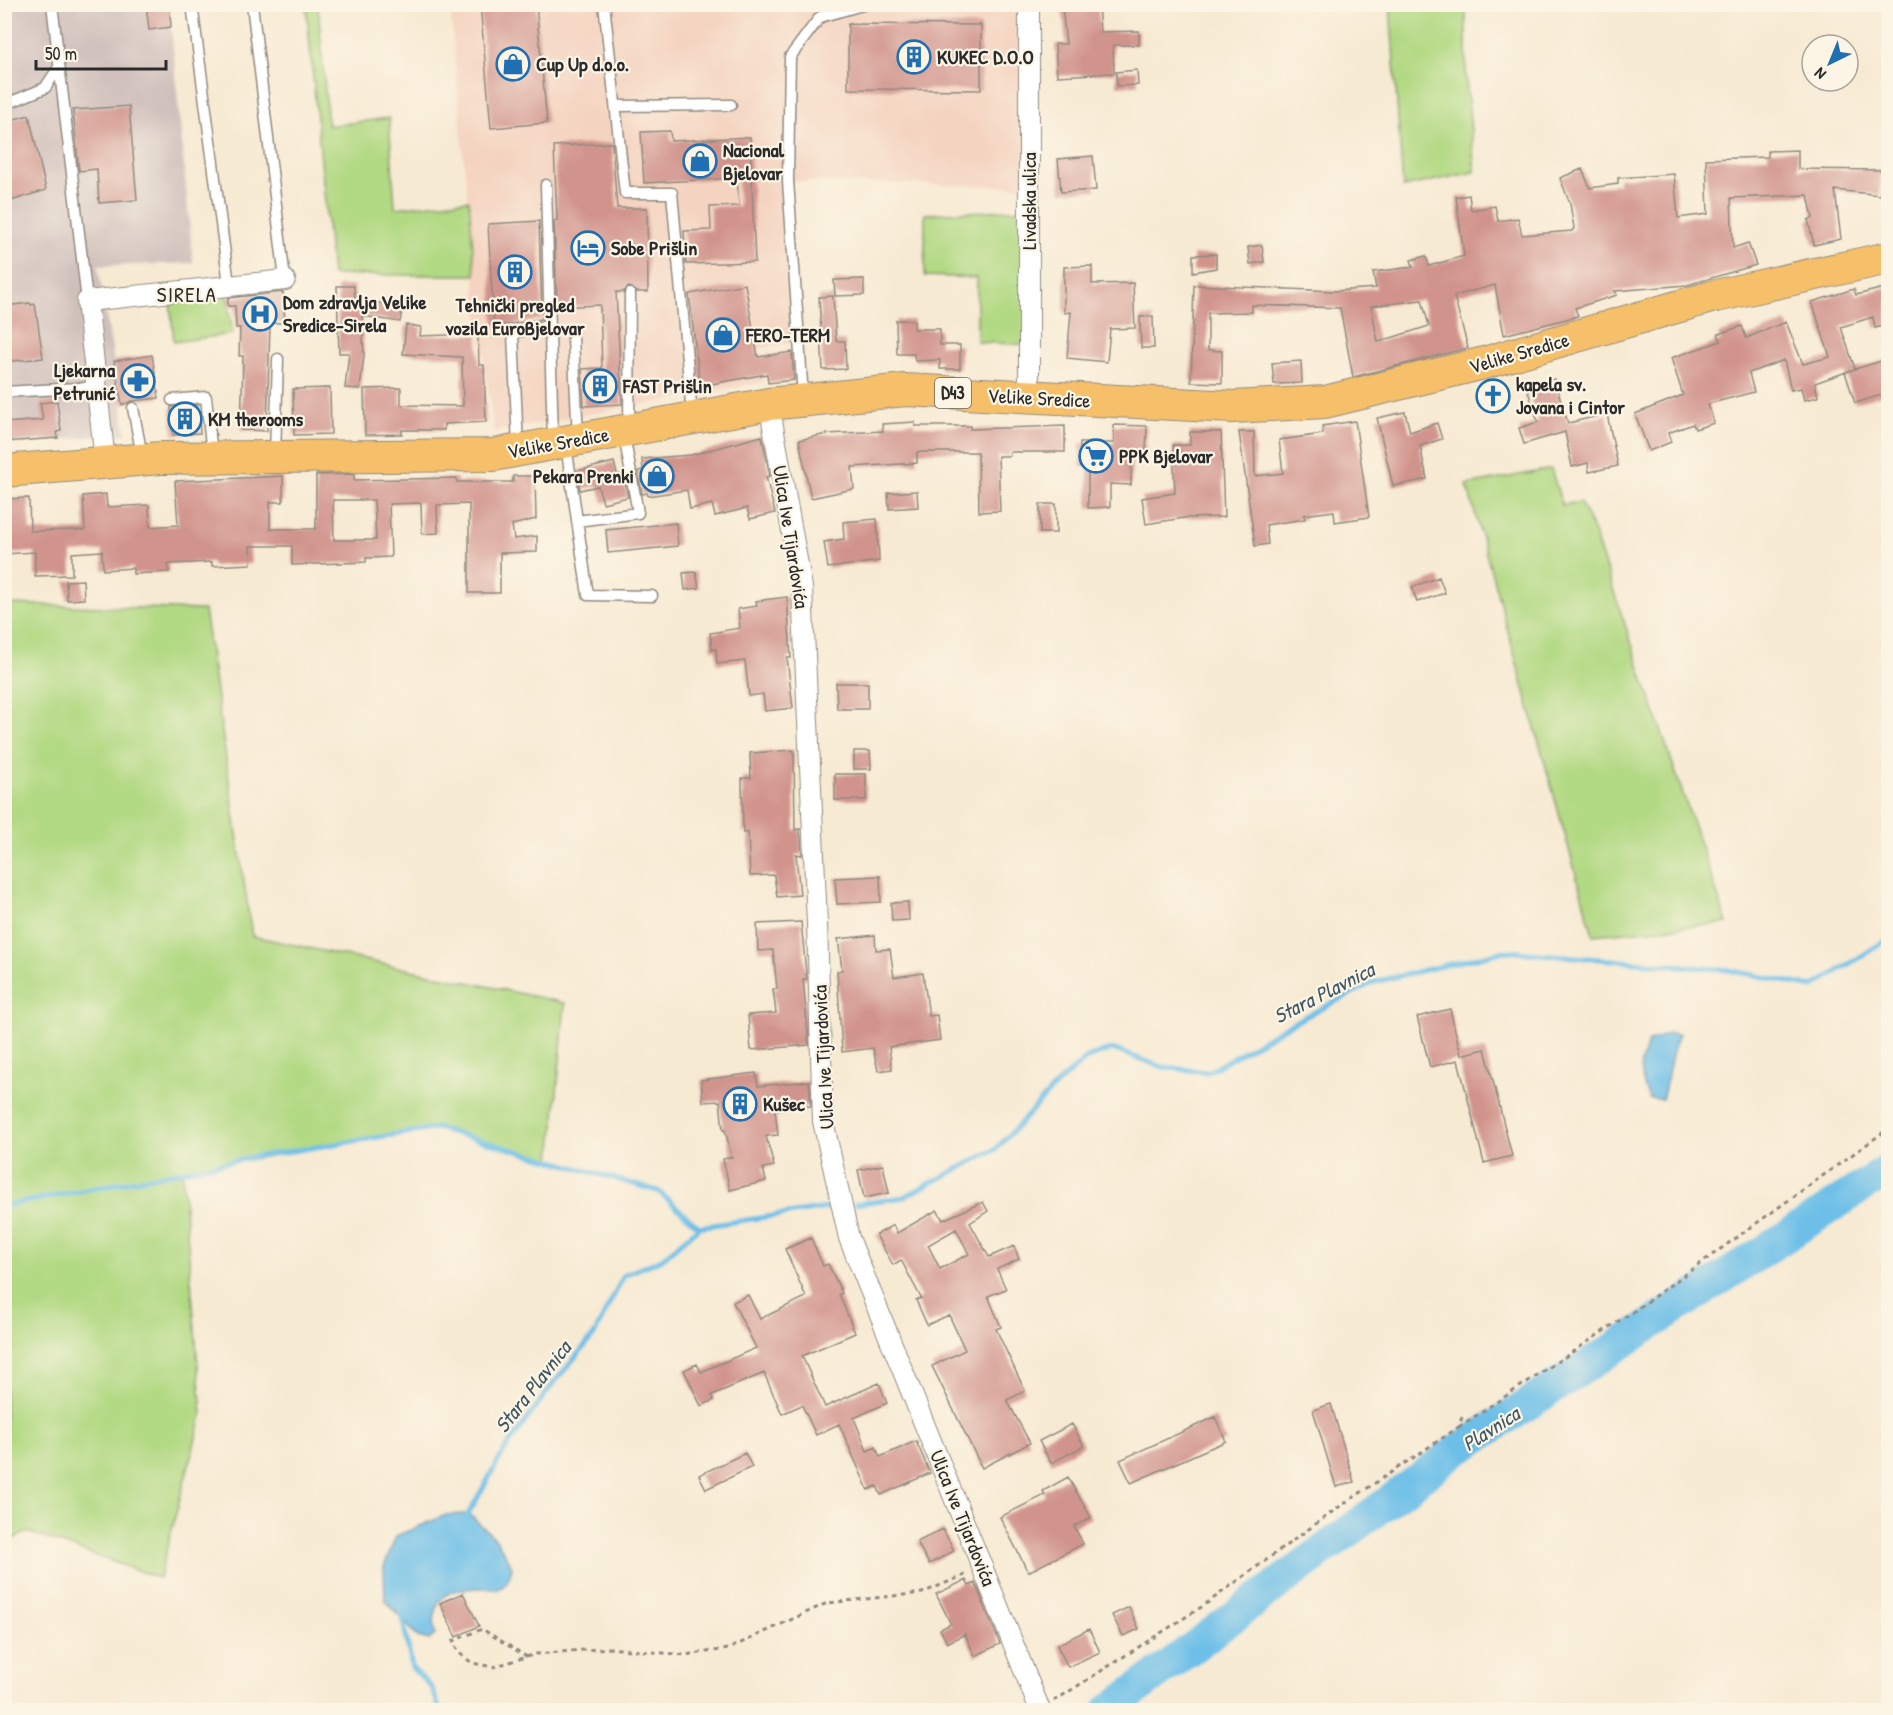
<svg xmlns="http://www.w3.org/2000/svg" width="1893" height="1715" font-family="'Patrick Hand',sans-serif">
	<rect width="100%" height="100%" fill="#fcf5e5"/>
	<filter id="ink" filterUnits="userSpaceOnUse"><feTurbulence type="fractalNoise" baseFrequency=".0167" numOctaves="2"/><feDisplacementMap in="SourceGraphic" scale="12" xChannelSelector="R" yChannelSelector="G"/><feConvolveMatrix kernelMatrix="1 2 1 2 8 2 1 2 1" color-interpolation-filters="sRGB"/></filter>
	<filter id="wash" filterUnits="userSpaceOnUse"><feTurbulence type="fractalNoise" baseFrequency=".008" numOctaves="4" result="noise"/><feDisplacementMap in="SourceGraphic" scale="24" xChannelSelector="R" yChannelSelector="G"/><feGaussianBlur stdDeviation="1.35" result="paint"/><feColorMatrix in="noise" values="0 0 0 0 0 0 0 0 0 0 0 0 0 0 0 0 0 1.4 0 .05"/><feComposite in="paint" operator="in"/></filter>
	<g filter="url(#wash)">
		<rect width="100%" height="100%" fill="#f7ead3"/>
		<path fill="#f4d3c0" d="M450 5H1029L1030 187 788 181 799 341 759 348 764 382 494 432 478 316Z"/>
		<path fill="#d0c0bc" d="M5 5H169L193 263 98 266 126 434 5 444Z"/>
		<path fill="#b2d983" stroke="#6e8257" stroke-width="1.5" d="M306 5H318L328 126 389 118 395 208 469 200 475 275H332Z
			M1390 5H1466V80L1475 172 1403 187Z
			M1029 209V345L977 342V278L925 276V214Z
			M225 284 233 334 174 342 169 291Z
			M1551 469 1562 505 1580 502 1591 525 1727 923 1593 935 1467 485Z
			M5 604 204 610 252 936 565 1003 551 1160 437 1128 182 1171 202 1415 159 1578 28 1532 5 1542Z"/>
		<path fill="#6dbfe8" stroke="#4c758a" stroke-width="1.5" d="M1670 1033 1679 1034C1669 1057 1669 1077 1662 1099H1649C1639 1072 1636 1067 1649 1041Z
			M469 1514 497 1540 512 1567C510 1575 508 1586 498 1589 494 1590 488 1588 484 1588 447 1587 430 1596 435 1635L429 1640 418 1637 385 1600 384 1567 396 1536 446 1515Z"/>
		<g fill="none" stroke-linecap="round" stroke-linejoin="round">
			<path stroke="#6dbfe8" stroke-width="5" d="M856 1204 904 1197 996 1149 1057 1084 1087 1058 1112 1049 1162 1067 1208 1072 1289 1025 1374 982 1505 951 1729 970 1813 987 1888 939
				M4 1206 253 1157 437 1128 658 1191 699 1227
				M466 1518 504 1451 552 1385 594 1335 624 1275 662 1259 699 1227 827 1208
				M406 1615 403 1620 412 1668 432 1688 440 1710"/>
			<path stroke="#6dbfe8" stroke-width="32" d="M1109 1710 1456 1451 1888 1170"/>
		</g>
		<g id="blocks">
			<path fill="#d1948d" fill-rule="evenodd" d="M146 4H169L171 27 149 30Z
				M480 4H536L547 123 491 128Z
				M1098 4 1100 32 1139 31V45H1113L1114 73 1057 76 1055 44H1066L1062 6Z
				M848 24 981 25V90L848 89Z
				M1137 70 1138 85 1117 86 1116 72Z
				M129 106 137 200 99 203 97 169 79 171 73 110Z
				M29 115 46 190 4 203V122Z
				M670 131 671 141 750 137 755 262 686 264 684 231 711 230 710 207 739 206 737 178 644 183 641 132Z
				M612 143 617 208H647L648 292H637L629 287 623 292H616L622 404 584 406 582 369 602 368 600 305 557 307 554 221 557 220 554 146Z
				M1798 150V169L1882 170 1880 195 1835 190 1841 239 1814 245 1808 220 1813 218 1808 195 1731 198 1733 248 1748 243 1756 265 1687 285 1615 291 1617 295 1575 308 1578 316 1504 335 1495 285 1454 296 1468 348 1353 377 1340 308 1252 305V312L1208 313V350L1222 351V383L1191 382 1194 285 1336 291 1376 288 1373 272 1413 267 1411 260 1426 256 1429 266 1464 256 1456 197 1469 195 1471 210 1495 206 1498 221 1518 218 1522 235 1572 231 1574 228 1570 204 1560 178 1582 169 1590 188 1618 184V178L1674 174 1678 218 1708 214 1706 159 1768 157V151ZM1422 300 1429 326 1378 342 1371 306Z
				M1093 156 1096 190 1061 192 1058 159Z
				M539 221 542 319 494 327 488 224Z
				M1262 245 1264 262 1250 264 1248 247Z
				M1216 254V268L1193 272V255Z
				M1092 266V284L1133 283 1135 328 1110 329 1107 362 1067 358 1071 312 1064 313V267Z
				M864 279V295L835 296 834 280Z
				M745 284 758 357 792 352 794 380 768 383 767 374 700 386 689 294Z
				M337 286H354L355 299 403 307 400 322 362 316 364 355 360 389 345 388 349 353H339Z
				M1888 287V325L1875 328 1873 317 1841 327 1855 369 1815 383 1818 397 1804 400 1801 388 1791 390 1784 360 1749 373 1754 392 1708 404 1714 423 1695 429 1693 424 1668 433 1671 442 1649 451 1635 414 1683 395 1671 358 1721 341 1718 334 1742 326 1746 338 1786 322 1803 364 1830 357 1812 302 1854 289 1856 295Z
				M283 292 285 323H270L267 431 241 430 243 356H239L240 328H236L235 306H228V298Z
				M833 296 836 341H845L846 369 823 370 819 297Z
				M30 303 31 305 35 304 43 358 4 362V306Z
				M1153 316 1154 348H1141L1140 317Z
				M896 320H914V329H940V345H960V369H940V360L915 361 914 354H897Z
				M406 325 421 327 420 336 478 334 479 365H484L486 422 444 424V430H402V434L365 435 364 389 401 388V405L463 406 462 357 403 354Z
				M152 355 159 398 132 401 122 405 114 361Z
				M1888 359V393L1855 403 1845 372Z
				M1301 361 1302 383 1274 384 1272 363Z
				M1554 379 1568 423 1607 414 1618 466 1589 472 1588 463 1572 467 1565 432 1524 444 1519 428 1538 422 1527 388Z
				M330 388 331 434 294 435 293 389Z
				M57 401 61 431 57 432 58 438 4 442V423L43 420 40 403Z
				M198 405 200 433 173 435 171 407Z
				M1405 412 1410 432 1437 423 1442 439 1420 446 1427 479 1393 486 1377 418Z
				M1355 421 1369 517 1335 522 1334 511 1304 515 1305 519 1266 525 1268 544 1255 546 1239 432H1254L1255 476 1283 473 1279 440 1323 434 1322 426Z
				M915 422V426H970V429L1065 426V452H1010V456H998L1000 511 979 512 978 452H917V463L852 467 854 489 811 498 799 440 827 434 883 431 882 424Z
				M1114 425 1147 426 1146 451H1132L1131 485 1110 484V507L1088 508V467H1080V443H1114Z
				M1190 432H1221L1224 517 1184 518 1146 524 1142 498 1175 493 1173 445H1190Z
				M762 436 770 476 766 477 775 513 750 519 747 508 715 516 712 504 690 509 687 490 648 496 647 493 642 494 638 471 643 470 642 459 691 455Z
				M614 462 617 475 623 474 628 497 603 503 598 486 580 490 577 471Z
				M354 474V480L457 478V482H513V476H535L536 519 512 525 514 539 537 536V552L500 553V593H469V504L437 505 438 533 422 534 421 503 389 504 391 557 366 558V562L292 565V546H250L251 564 212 566V562L168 564 169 572 133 574V568L103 570 102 551 72 553V575L35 576V552L4 554V499L29 498 30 531 85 530 83 496 106 494 107 507 149 505 150 527 178 525 175 481 283 476V502H270V529H316V475ZM333 500H374L376 540H334Z
				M917 491 918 507 889 509 888 493Z
				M1040 504H1056V533H1040Z
				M877 519 879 561 828 568 824 542 844 539 843 522Z
				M676 523 678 546 608 553 606 530Z
				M696 572 699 588 685 590 683 573Z
				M1439 577 1445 593 1417 602 1412 587Z
				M83 580 84 599 67 600 66 581Z
				M787 597 791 658H787L793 708 765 711 763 694 749 696 745 661 717 664 716 649 712 650 710 633 740 628 738 609 757 606 756 601Z
				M836 683H868V709H837Z
				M794 750 795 830 800 829 802 855 796 854 800 895 777 897 774 875 750 876 748 832 743 833 742 778H751L750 753Z
				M854 751H870L871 769H854Z
				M835 774H866V800H835Z
				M880 876 881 902 837 904 835 878Z
				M908 902 909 920 892 921 891 903Z
				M801 922 806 972 807 979H803L809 1045 751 1050 748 1015 776 1013 773 989H777L773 950 758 951 757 924Z
				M875 935 876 950 890 949 894 977 923 973 929 1016 937 1015 940 1040 889 1047 892 1069 878 1071 873 1048 842 1052 837 971 842 970 838 939Z
				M1450 1009 1461 1055 1485 1049 1512 1156 1484 1163 1458 1060 1430 1067 1417 1017Z
				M756 1073 758 1086 809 1081 811 1106 775 1110 778 1135 766 1136 774 1166 763 1168 766 1181 730 1190 723 1159 732 1157 725 1130H723L720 1101 703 1102 701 1080Z
				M883 1165 889 1193 864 1198 858 1170Z
				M983 1202 988 1211 970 1223 989 1257 1014 1246 1019 1259 997 1269 1006 1289 988 1296 1001 1327 996 1329 1025 1391 1007 1400 1030 1443 982 1468 932 1366 965 1350 949 1315 927 1325 916 1300 921 1298 901 1260 893 1265 876 1235 893 1225 897 1233 937 1210 943 1220ZM956 1229 969 1254 940 1269 928 1245Z
				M811 1238 823 1266 828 1264 842 1293 839 1294 855 1333 802 1356 825 1407 879 1383 887 1403 854 1418 867 1451 876 1447 880 1457 916 1441 930 1473 881 1495 877 1486 868 1490 839 1424 816 1435 802 1405 782 1414 764 1373 712 1395 714 1400 701 1406 684 1370 697 1364 701 1372 756 1348 733 1302 748 1295 760 1319 806 1297 785 1249Z
				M1331 1404 1354 1482 1336 1487 1313 1410Z
				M1215 1417 1226 1441 1131 1483 1120 1460Z
				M1072 1424 1084 1446 1051 1463 1039 1441Z
				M745 1453 752 1467 706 1489 699 1475Z
				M1068 1477 1091 1518 1074 1526 1083 1544 1028 1572 1000 1517 1045 1495 1043 1491Z
				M943 1529 954 1551 929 1564 917 1542Z
				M966 1580 969 1586 975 1583 1000 1644 975 1656 965 1634 947 1643 940 1629 951 1624 936 1594Z
				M463 1593 479 1626 456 1637 440 1603Z
				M1129 1607 1139 1629 1123 1636 1112 1615Z
				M1089 1629 1100 1652 1068 1667 1057 1645Z"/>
		</g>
	</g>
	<g filter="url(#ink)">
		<use href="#blocks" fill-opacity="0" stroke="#918a7f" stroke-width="1.5"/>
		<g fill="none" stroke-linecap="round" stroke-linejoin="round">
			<g stroke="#918a7f" stroke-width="13">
				<path id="lane" d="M52 4 87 301
					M192 4 229 284
					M252 4 285 280
					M604 4 625 193H672L692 415
					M4 105 45 88 59 67
					M616 106 731 105
					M546 185 553 441
					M573 338 578 437
					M4 392 98 387
					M803 397 788 181 790 57 820 17 866 4
					M172 400 206 397 212 455
					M133 408 142 456
					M629 426 630 294
					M566 445 588 595 652 596
					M518 447 513 333 550 325
					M275 455 278 359
					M577 521 638 513 624 435"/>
			</g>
			<g stroke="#918a7f" stroke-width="22">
				<path id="street" d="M1029 398V4
					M769 404 802 587 817 923 823 1121 849 1238 1040 1710
					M105 461 87 301 285 280"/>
			</g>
			<g stroke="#918a7f" stroke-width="34">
				<path id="primary" d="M4 471 161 458 493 455 769 404 905 390 1233 407 1325 402 1484 363 1711 297 1888 258"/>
			</g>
			<path stroke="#918a7f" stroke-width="3" stroke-dasharray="4.5 4.5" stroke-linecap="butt" d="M1459 1427 1634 1311 1888 1129
				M527 1657 482 1629 453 1641 458 1652 472 1663 493 1667 536 1654 609 1648 685 1655 728 1649 827 1603 922 1593 965 1575
				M1054 1701 1203 1606 1339 1507 1459 1427 1462 1417"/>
			<use href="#lane" stroke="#fff" stroke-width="10"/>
			<use href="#street" stroke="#fff" stroke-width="20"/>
			<use href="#primary" stroke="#f6c06b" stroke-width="32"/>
		</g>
	</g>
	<defs>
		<g id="building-ring" transform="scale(1.725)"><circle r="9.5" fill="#fcf5e5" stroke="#1f6fb2" stroke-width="1.5"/><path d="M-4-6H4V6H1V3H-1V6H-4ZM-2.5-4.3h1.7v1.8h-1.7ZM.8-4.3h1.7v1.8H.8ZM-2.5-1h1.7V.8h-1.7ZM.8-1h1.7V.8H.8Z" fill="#1f6fb2"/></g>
		<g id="shop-ring" transform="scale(1.725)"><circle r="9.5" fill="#fcf5e5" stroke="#1f6fb2" stroke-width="1.5"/><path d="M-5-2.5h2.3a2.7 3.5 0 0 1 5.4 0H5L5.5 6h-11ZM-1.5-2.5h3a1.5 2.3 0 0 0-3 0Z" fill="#1f6fb2"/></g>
		<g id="hotel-ring" transform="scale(1.725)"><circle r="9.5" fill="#fcf5e5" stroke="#1f6fb2" stroke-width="1.5"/><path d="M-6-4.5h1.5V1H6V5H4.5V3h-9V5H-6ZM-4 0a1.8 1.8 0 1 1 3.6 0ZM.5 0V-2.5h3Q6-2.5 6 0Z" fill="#1f6fb2"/></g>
		<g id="hospital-ring" transform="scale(1.725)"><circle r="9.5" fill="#fcf5e5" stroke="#1f6fb2" stroke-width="1.5"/><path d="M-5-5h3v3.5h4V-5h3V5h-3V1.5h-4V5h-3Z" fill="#1f6fb2"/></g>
		<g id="pharmacy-ring" transform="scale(1.725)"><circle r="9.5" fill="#fcf5e5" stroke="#1f6fb2" stroke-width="1.5"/><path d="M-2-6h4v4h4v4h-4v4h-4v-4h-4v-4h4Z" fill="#1f6fb2"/></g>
		<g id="church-ring" transform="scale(1.725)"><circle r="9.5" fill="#fcf5e5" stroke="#1f6fb2" stroke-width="1.5"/><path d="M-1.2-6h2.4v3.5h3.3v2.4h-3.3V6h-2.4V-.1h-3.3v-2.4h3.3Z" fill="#1f6fb2"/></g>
		<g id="supermarket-ring" transform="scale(1.725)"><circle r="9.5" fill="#fcf5e5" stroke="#1f6fb2" stroke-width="1.5"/><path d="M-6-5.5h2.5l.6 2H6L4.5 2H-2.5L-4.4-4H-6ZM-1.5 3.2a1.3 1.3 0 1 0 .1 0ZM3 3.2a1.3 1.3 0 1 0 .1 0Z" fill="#1f6fb2"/></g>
	</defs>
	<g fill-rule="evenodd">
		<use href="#building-ring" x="914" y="57"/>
		<use href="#shop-ring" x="513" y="64"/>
		<use href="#shop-ring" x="700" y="161"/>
		<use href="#hotel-ring" x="588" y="248"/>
		<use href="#building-ring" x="515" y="272"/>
		<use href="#hospital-ring" x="260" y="314"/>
		<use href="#shop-ring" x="723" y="335"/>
		<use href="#pharmacy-ring" x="138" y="381"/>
		<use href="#building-ring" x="600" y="386"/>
		<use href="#church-ring" x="1493" y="396"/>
		<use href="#building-ring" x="185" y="419"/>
		<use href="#supermarket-ring" x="1096" y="456"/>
		<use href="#shop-ring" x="657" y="476"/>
		<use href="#building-ring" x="740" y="1104"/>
	</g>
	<g text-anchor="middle" stroke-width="4.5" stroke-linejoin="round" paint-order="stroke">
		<rect fill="#fcf5e5" stroke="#6a6863" stroke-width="1.5" x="935" y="378" width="36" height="30" rx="4.5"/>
		<g font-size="18" font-weight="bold" fill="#2b2b2b">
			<text x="953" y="399">D43</text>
		</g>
		<g font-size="20" font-weight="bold" fill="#2b2b2b" stroke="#fcf5e5" text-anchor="start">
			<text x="937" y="64">KUKEC D.O.O</text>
			<text x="536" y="71">Cup Up d.o.o.</text>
			<text x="723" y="157">Nacional<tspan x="723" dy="23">Bjelovar</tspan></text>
			<text x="611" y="255">Sobe Prišlin</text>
			<text x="283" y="309">Dom zdravlja Velike<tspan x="283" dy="23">Sredice-Sirela</tspan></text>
			<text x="515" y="312" text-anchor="middle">Tehnički pregled<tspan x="515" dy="23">vozila EuroBjelovar</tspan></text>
			<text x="746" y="342">FERO-TERM</text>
			<text x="115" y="377" text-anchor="end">Ljekarna<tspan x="115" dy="23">Petrunić</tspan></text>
			<text x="1516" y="391">kapela sv.<tspan x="1516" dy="23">Jovana i Cintor</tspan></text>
			<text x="623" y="393">FAST Prišlin</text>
			<text x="208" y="426">KM therooms</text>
			<text x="1119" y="463">PPK Bjelovar</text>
			<text x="634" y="483" text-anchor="end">Pekara Prenki</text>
			<text x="763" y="1111">Kušec</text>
		</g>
		<g font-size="20" fill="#2b2b2b" stroke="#fcf5e5">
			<text transform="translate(1029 201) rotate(-90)" y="7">Livadska ulica</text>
			<text transform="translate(1519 353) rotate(-16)" y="7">Velike Sredice</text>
			<text transform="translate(1039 398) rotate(3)" y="7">Velike Sredice</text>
			<text transform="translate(558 443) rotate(-10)" y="7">Velike Sredice</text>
			<text transform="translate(791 537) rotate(81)" y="7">Ulica Ive Tijardovića</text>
			<text transform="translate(823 1057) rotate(-93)" y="7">Ulica Ive Tijardovića</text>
			<text transform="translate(963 1518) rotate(68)" y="7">Ulica Ive Tijardovića</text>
		</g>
		<g font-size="21" letter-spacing="1.5" fill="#2b2b2b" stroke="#fcf5e5">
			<text x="187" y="302">SIRELA</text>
		</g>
		<g font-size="21" font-style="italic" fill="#3f5764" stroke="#fcf5e5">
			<text transform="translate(1324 993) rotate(-27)" y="7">Stara Plavnica</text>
			<text transform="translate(533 1387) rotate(-52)" y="7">Stara Plavnica</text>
			<text transform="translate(1491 1429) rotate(-33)" y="7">Plavnica</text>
		</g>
	</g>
	<rect width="1893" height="1715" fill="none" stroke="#fcf5e5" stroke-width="24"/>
	<g transform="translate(1830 63) rotate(223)"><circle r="28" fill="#fcf5e5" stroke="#a8a49b" stroke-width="1.5"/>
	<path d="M0-4.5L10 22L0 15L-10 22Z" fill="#1f6fb2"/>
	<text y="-9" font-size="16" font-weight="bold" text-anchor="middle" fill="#2b2b2b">N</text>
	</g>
	<path d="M36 60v9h130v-9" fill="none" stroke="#2b2b2b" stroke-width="3"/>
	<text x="45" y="60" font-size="18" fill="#2b2b2b" stroke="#fcf5e5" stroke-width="4.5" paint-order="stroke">50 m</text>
</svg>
